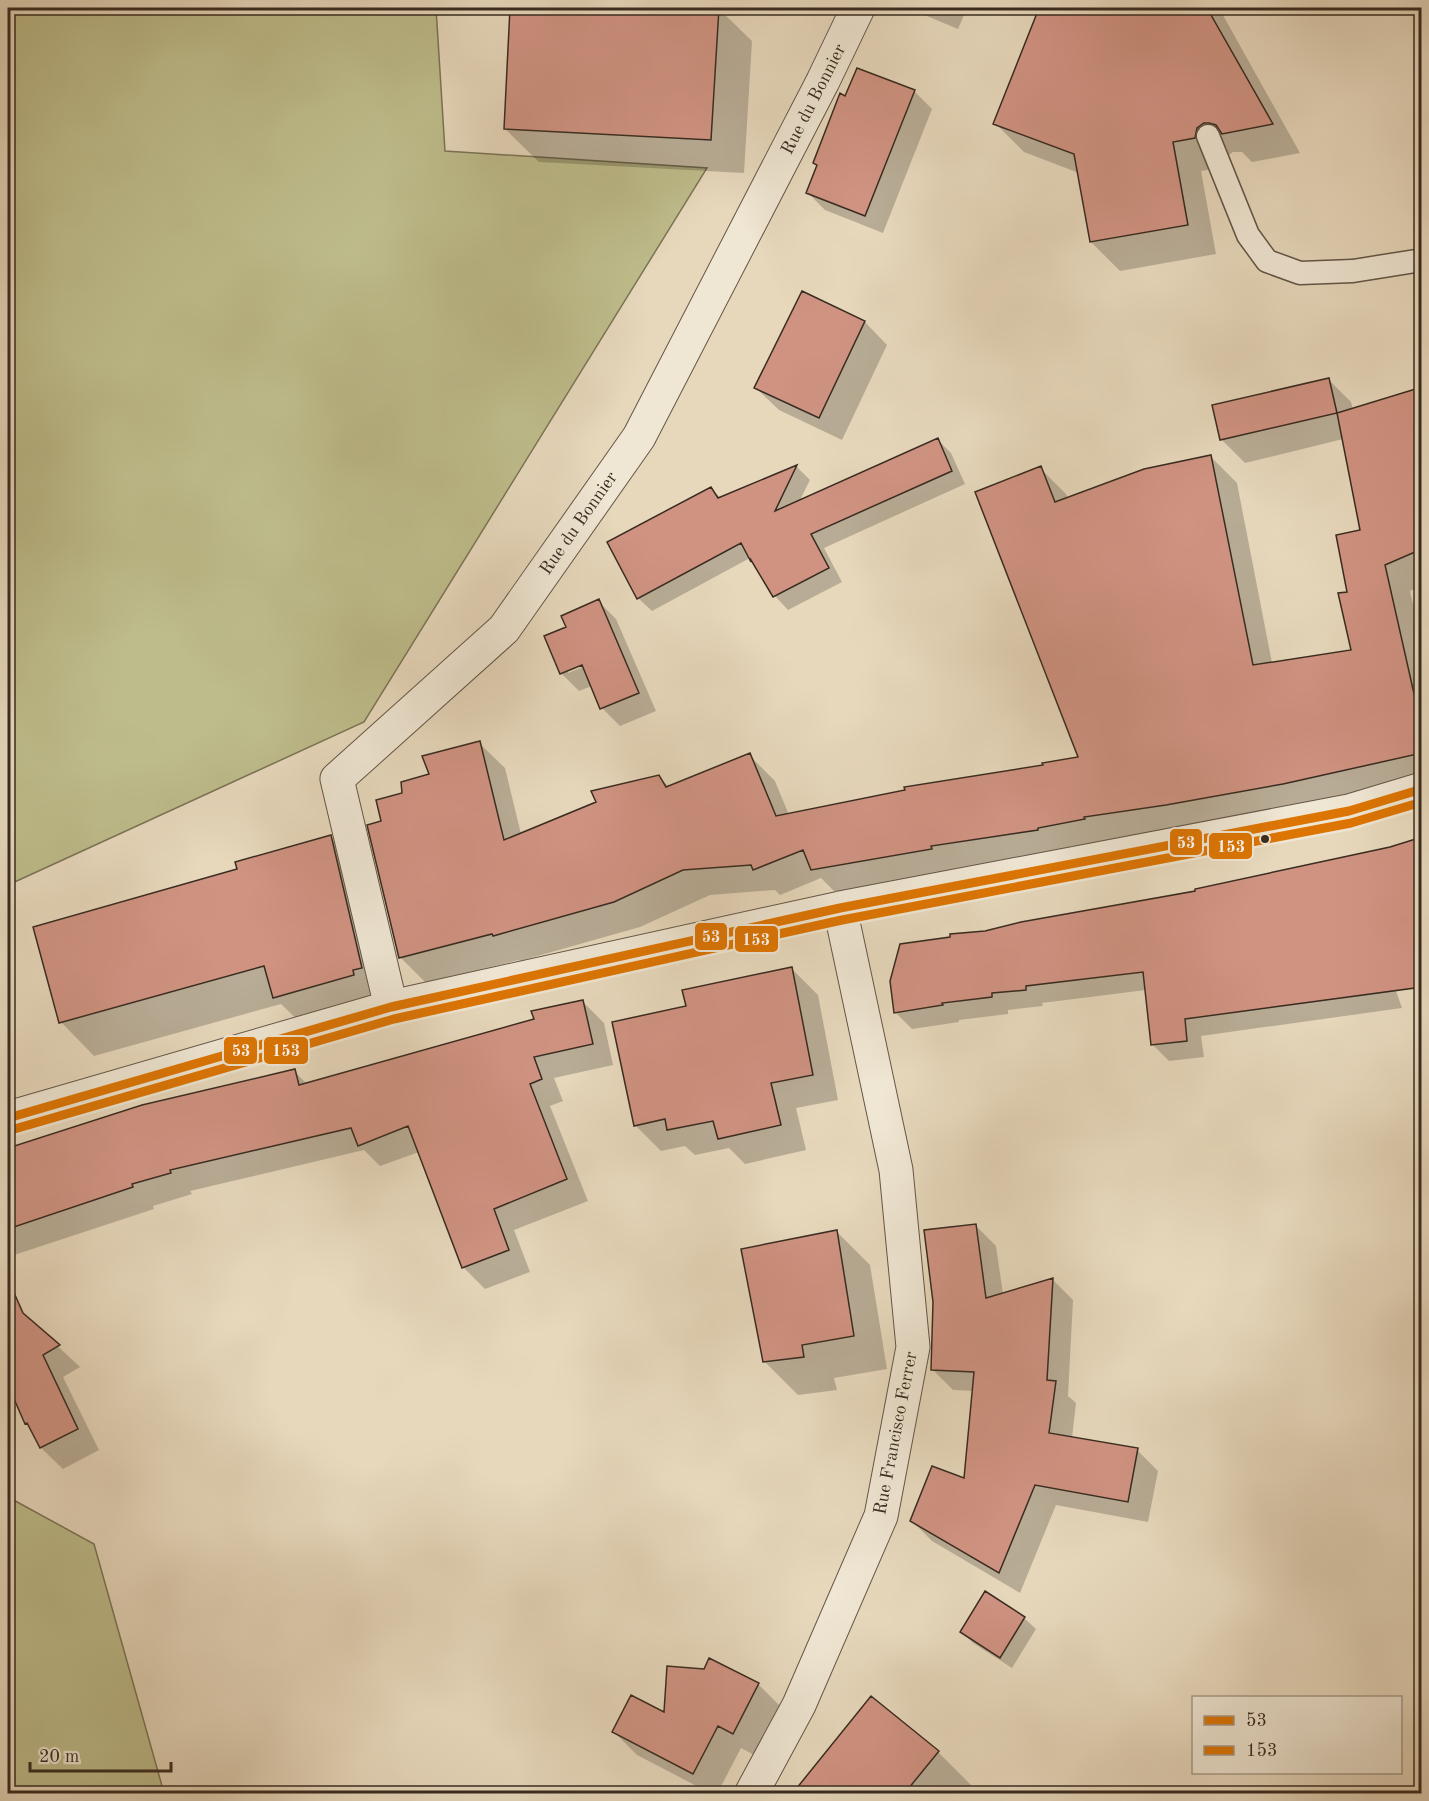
<svg xmlns="http://www.w3.org/2000/svg" width="1429" height="1801" font-family="'Old Standard TT',serif">
	<rect width="100%" height="100%" fill="#e7d8bc"/>
	<filter id="stains"><feTurbulence type="fractalNoise" baseFrequency=".00333" numOctaves="4"/><feColorMatrix values="0 0 0 0 .2 0 0 0 0 .09 0 0 0 0 .02 0 0 0 .5 -.17"/></filter>
	<radialGradient id="worn" r=".72"><stop offset=".6" stop-color="#630" stop-opacity="0"/><stop offset="1" stop-color="#630" stop-opacity=".3"/></radialGradient>
	<path fill="#bebc8b" stroke="#7b7456" stroke-width="1.5" d="M8 8H436L445 151 707 168 364 722 8 885Z
		M8 1497 94 1544 164 1793H8Z"/>
	<path fill="#0003" fill-rule="evenodd" d="M512 8H718L752 41 744 173 539 162 505 129Z
		M915 8H967L958 29 922 14Z
		M1040 8H1219L1300 153 1252 162 1242 152H1233L1226 157 1224 167 1201 171 1216 254 1120 271 1091 242 1079 173 1024 152 995 123Z
		M914 91 932 109 883 233 825 210 807 192 818 166 815 163 846 98Z
		M802 293 865 322 887 345 842 440 779 410 756 388Z
		M1328 379 1351 402 1353 410 1422 389V586L1410 591 1422 644V784L838 895 821 878 780 895 775 890 710 895 640 927 520 961 519 960 426 983 400 957 383 822 404 794 479 743 505 768 521 834 659 777 669 787 749 755 775 781 789 815 1080 758 1040 468 1066 494 1068 498 1211 457 1237 483 1272 663 1353 651 1348 593 1361 531 1343 439 1245 463 1222 440 1214 406Z
		M937 439 951 453 965 484 824 548 842 582 788 610 775 596 750 558 652 611 638 598 711 489 721 498 797 467 810 480 799 502Z
		M598 601 616 619 656 711 620 726 602 708 592 686 579 691 561 673 568 628ZM588 661 590 664 568 673V669Z
		M331 837 364 870 395 1001 308 1030 281 1004 94 1056 61 1022Z
		M901 945 1391 977 1402 1008 1201 1036 1204 1057 1169 1061 1152 1044 1146 990 1042 1003 1043 1006 1008 1010V1014L959 1020V1022L912 1029 895 1012Z
		M792 969 818 995 838 1100 796 1108 806 1150 745 1164 729 1148 695 1155 685 1146 661 1151 635 1125 688 1007Z
		M583 1002 604 1023 613 1065 554 1078 563 1101 550 1106 588 1201 514 1230 530 1272 485 1289 463 1267 419 1152 380 1166 364 1150 190 1191 192 1194 153 1206 154 1209 8 1257V1150L161 1101 294 1071 307 1084 536 1020Z
		M975 1225 996 1246 1003 1294 1053 1280 1073 1300 1068 1396 1076 1403 1072 1438 1137 1450 1158 1471 1148 1522 1056 1505 1020 1593 932 1541 911 1520 965 1481 973 1391 953 1390 932 1369Z
		M837 1232 870 1265 887 1369 834 1378 837 1390 798 1395 764 1361Z
		M8 1268 20 1311 80 1367 63 1377 99 1450 63 1469 41 1448 17 1402 8 1407Z
		M985 1594 1024 1618 1036 1629 1012 1668 973 1643 962 1632Z
		M758 1684 781 1707 756 1756 741 1748 717 1794H712L637 1755 614 1732Z
		M938 1752 971 1785 964 1794H794Z"/>
	<path fill="#d09382" stroke="#382b20" stroke-width="1.5" d="M510 8H719L711 140 504 129Z
		M1039 8H1207L1273 124 1222 134 1216 125 1209 123H1204L1197 128 1195 138 1173 142 1188 225 1090 242 1074 154 993 124Z
		M857 68 915 90 865 216 806 193 817 165 813 163 840 93 845 96Z
		M802 291 865 321 819 418 754 388Z
		M1329 378 1337 413 1220 440 1212 405Z
		M1422 387V549L1385 565 1422 729V753L1283 784 1166 805 1084 817 1085 819 1038 828V830L931 846 932 849 811 870 803 850 753 870 751 865 683 870 614 902 493 936 492 934 399 958 367 825 381 821 376 800 402 793 401 782 429 774 422 756 480 741 504 840 596 802 591 791 659 775 666 787 750 753 776 816 905 790 904 787 1043 765 1042 763 1078 757 975 492 1041 466 1055 502 1144 469 1211 455 1253 665 1351 650 1338 593 1347 592 1336 535 1360 530 1337 413Z
		M938 438 952 471 811 534 829 568 773 597 751 560V562L741 543 637 599 607 542 711 487 718 498 797 465 775 511Z
		M599 599 639 693 600 709 582 665 560 674 544 636 566 627 561 616Z
		M331 835 362 968 353 970 354 975 273 998 264 966 59 1023 33 927 237 869 235 862Z
		M1422 837V987L1185 1019 1187 1041 1151 1045 1143 972 1026 986V990L992 993V997L942 1003 943 1005 894 1013 890 981 900 944 950 937V934L985 931 1021 922 1195 891V889L1390 847Z
		M792 967 813 1075 771 1083 781 1125 718 1139 713 1121 667 1130 665 1119 634 1126 612 1022 686 1006 682 990Z
		M583 1000 593 1044 534 1057 542 1079 530 1084 567 1179 494 1209 509 1250 462 1268 408 1126 358 1146 351 1128 170 1170 171 1173 132 1184 133 1187 8 1229V1148L142 1105 295 1069 299 1085 534 1019 531 1011Z
		M976 1224 986 1298 1053 1278 1047 1380 1056 1381 1049 1433 1138 1448 1128 1502 1035 1485 999 1573 910 1521 932 1466 964 1478 974 1372 931 1370 933 1302 924 1230Z
		M837 1230 854 1336 802 1345 804 1357 763 1362 741 1249Z
		M8 1279 23 1313 60 1345 43 1355 78 1429 40 1448 27 1423 25 1424 8 1385Z
		M985 1591 1025 1617 1000 1658 960 1632Z
		M709 1658 759 1683 733 1734 718 1726 693 1774 612 1732 631 1695 664 1712 667 1666 704 1669Z
		M871 1696 939 1751 904 1794H792Z"/>
	<g fill="none" stroke-linecap="round" stroke-linejoin="round">
		<g stroke="#645647" stroke-width="25">
			<path id="lane" d="M1208 136 1248 235 1267 261 1300 273 1353 271 1422 260"/>
		</g>
		<g stroke="#645647" stroke-width="35">
			<path id="street" d="M391 1007 337 779 504 629 639 437 823 81 858 8
				M8 1118 391 1007 840 908 1349 811 1422 789
				M751 1794 799 1705 881 1516 913 1347 896 1170 840 908"/>
		</g>
		<use href="#lane" stroke="#efe6d3" stroke-width="22"/>
		<use href="#street" stroke="#efe6d3" stroke-width="33"/>
		<g stroke="#efe6d3" stroke-width="14">
			<path id="bus-1" d="M8 1118 391 1007 840 908 1349 811 1422 789"/>
		</g>
		<g stroke="#efe6d3" stroke-width="14">
			<path id="bus-2" d="M11 1130 394 1019 842 920 1351 823 1422 802"/>
		</g>
		<use href="#bus-1" stroke="#dd7503" stroke-width="9"/>
		<use href="#bus-2" stroke="#dd7503" stroke-width="9"/>
	</g>
	<circle fill="#382b20" stroke="#efe6d3" stroke-width="2" cx="1265" cy="839" r="5"/>
	<g text-anchor="middle" stroke-width="4.5" stroke-linejoin="round" paint-order="stroke">
		<g font-size="18" fill="#382b20" stroke="#efe6d3">
			<text transform="translate(813 99) rotate(-63)" y="6">Rue du Bonnier</text>
			<text transform="translate(578 523) rotate(-55)" y="6">Rue du Bonnier</text>
			<text transform="translate(895 1433) rotate(-79)" y="6">Rue Francisco Ferrer</text>
		</g>
	</g>
	<g stroke="#efe6d3" stroke-width="2">
		<rect x="1169" y="828" width="34" height="28" rx="6" fill="#dd7503"/>
		<rect x="1208" y="832" width="45" height="28" rx="6" fill="#dd7503"/>
		<rect x="694" y="922" width="34" height="29" rx="6" fill="#dd7503"/>
		<rect x="734" y="925" width="45" height="28" rx="6" fill="#dd7503"/>
		<rect x="263" y="1036" width="46" height="29" rx="6" fill="#dd7503"/>
		<rect x="223" y="1036" width="35" height="29" rx="6" fill="#dd7503"/>
	</g>
	<g font-size="16" text-anchor="middle" font-weight="bold" fill="#fff">
		<text x="1186" y="848">53</text>
		<text x="1231" y="852">153</text>
		<text x="711" y="942">53</text>
		<text x="756" y="945">153</text>
		<text x="286" y="1056">153</text>
		<text x="241" y="1056">53</text>
	</g>
	<rect width="1429" height="1801" fill="none" stroke="#e7d8bc" stroke-width="30"/>
	<rect x="9" y="9" width="1411" height="1783" fill="none" stroke="#382b20" stroke-width="3"/>
	<rect x="15" y="15" width="1399" height="1771" fill="none" stroke="#382b20" stroke-width="1.5"/>
	<rect x="1192" y="1696" width="210" height="78" fill="#efe6d3" stroke="#a69b8b" stroke-width="1.5"/>
	<rect x="1204" y="1716" width="30" height="9" fill="#dd7503" stroke="#a69b8b" stroke-width="1.5"/>
	<text x="1246" y="1726" font-size="18" fill="#382b20">53</text>
	<rect x="1204" y="1746" width="30" height="9" fill="#dd7503" stroke="#a69b8b" stroke-width="1.5"/>
	<text x="1246" y="1756" font-size="18" fill="#382b20">153</text>
	<path d="M30 1762v9h141v-9" fill="none" stroke="#382b20" stroke-width="3"/>
	<text x="39" y="1762" font-size="18" fill="#382b20" stroke="#efe6d3" stroke-width="4.5" paint-order="stroke">20 m</text>
	<rect width="100%" height="100%" filter="url(#stains)"/>
	<rect width="100%" height="100%" fill="url(#worn)"/>
</svg>
